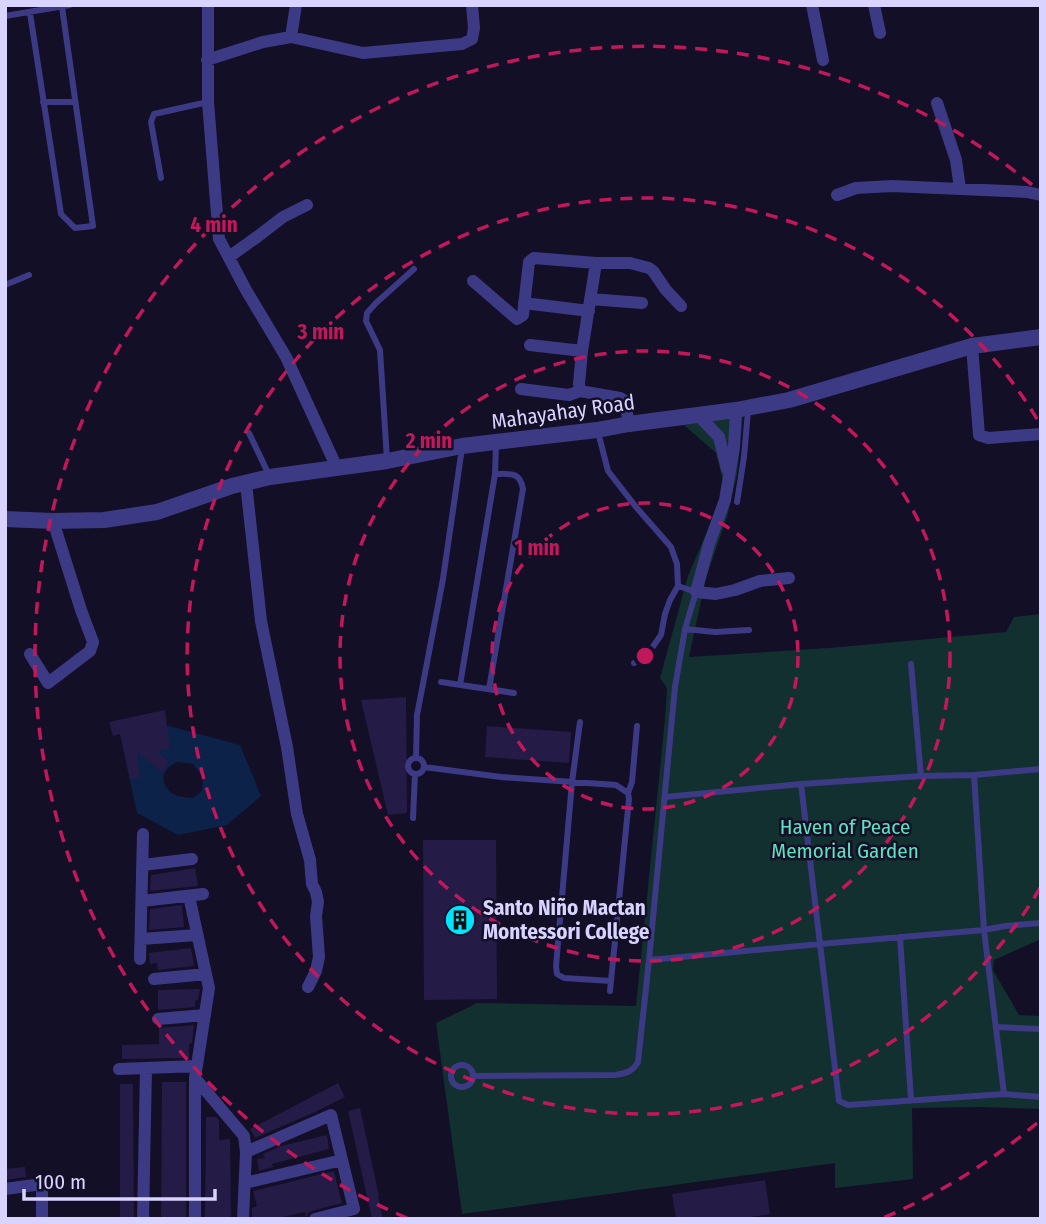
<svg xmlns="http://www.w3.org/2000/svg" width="1046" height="1224" font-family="'Fira Sans Condensed',sans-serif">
	<rect width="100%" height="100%" fill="#130f26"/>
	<path fill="#12302f" d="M743 416 737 474 727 517 706 578 689 657 829 648 1006 632 1014 617 1041 614V939L994 960 993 970 1019 1015 1041 1016V1109L982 1107 912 1108 913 1179 835 1188V1163L462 1214 436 1023 477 1003 636 1006 665 719 667 688 660 678 688 576 725 490 716 453 684 425Z"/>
	<path fill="#0c2248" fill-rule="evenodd" d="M169 726 240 745 261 796 227 825 178 835 137 813 122 743 124 738ZM177 762 193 764 203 778 202 791 193 798C187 797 180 797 175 795 158 785 161 769 177 762Z"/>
	<path fill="#241b47" d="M406 697 407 813 388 815 361 700Z
		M165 710 170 748 157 751 169 762 161 772 137 751 140 778 130 780 120 734 113 736 109 722Z
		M487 726 571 732 569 763 485 757Z
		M423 840H496L497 999 424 1000Z
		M195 868 198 886 150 891 151 875Z
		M182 905 184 927 149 930 150 909Z
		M191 948 194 966 158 970 157 963 150 964 149 953Z
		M200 989 198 1000 195 1001V1007L158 1010V990Z
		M194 1025 192 1043 189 1044V1058L122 1059V1045L159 1044V1028Z
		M162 1082H186V1219H161Z
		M338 1083 345 1097 313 1113 255 1138 250 1129Z
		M120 1084H133L134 1219H120Z
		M360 1108 379 1196H378L383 1219H372L348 1111Z
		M206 1117H216L219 1120V1140L230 1139 231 1219H205Z
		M327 1135 329 1149 272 1164 273 1167 259 1171 257 1159 265 1158 263 1154 281 1146Z
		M25 1167 26 1177 5 1180V1169Z
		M334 1171 342 1203 312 1211 308 1213 306 1219 305 1212 275 1219H252V1208L257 1206 253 1191Z
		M765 1180 770 1214 736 1219H676L672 1194Z"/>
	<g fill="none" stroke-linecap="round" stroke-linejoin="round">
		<path stroke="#3d3a85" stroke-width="6" d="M30 13 61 214 75 228 93 226 62 7
			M5 16 70 5
			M43 102H75
			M161 178 151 122 154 114 208 102
			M5 285 29 275
			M249 433 269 475
			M387 460 380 350 366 321 367 313 376 303 414 269
			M737 502 744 457 748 411
			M685 629 715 632 749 630
			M634 663 647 655 661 635 665 614 670 600 678 586
			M911 664 921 776
			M441 682 514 693
			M460 685 495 474 496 445
			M489 689 523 489C520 471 510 474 495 474
			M580 722 572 782 556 966 557 974 564 978 611 981
			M416 758 417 715 443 579 462 448
			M408 766a8 8 0 1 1 16 0a8 8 0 1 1-16 0Z
			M424 767 501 777 616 785 628 793 629 799 610 991
			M801 784 820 944 984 930 1005 926 1041 923
			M628 793 632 782 637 726
			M665 797 801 784 921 776 974 775 1041 769
			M413 818 415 774
			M900 937 911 1100
			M649 960 820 944 839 1101 848 1105 1004 1094 984 930 974 775
			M996 1027 1041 1029
			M451 1076a11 11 0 1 1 22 0a11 11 0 1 1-22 0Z
			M473 1076 615 1075C627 1073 632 1072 638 1062L649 960 675 687 685 629 696 592 678 586 677 564 671 547 636 507 608 471 598 432
			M1004 1094 1041 1097"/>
		<path stroke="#3d3a85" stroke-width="12" d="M208 5V102L219 239 246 290 286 357 337 468
			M812 5 823 60
			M874 5 880 33
			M291 37 296 5
			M207 60 263 42 291 37 363 53 462 44 472 39 474 28 472 5
			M937 103 956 160 960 189
			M837 195 856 188 892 186 1027 192 1041 195
			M229 257 257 237 283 217 307 205
			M473 281 517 319 523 315 529 262 534 258 596 263H630L649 268 653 271 666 290 681 306
			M590 299 642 303
			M524 303 589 311
			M530 345 582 351
			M972 346 979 435 988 438 1041 434
			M521 389 569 395 580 391 620 398 625 401 629 424
			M580 391 579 384 582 351 596 263
			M736 410 734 447 725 500 709 544 696 592 716 594 735 590 760 581 789 578
			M698 415 719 437 727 469
			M246 483 261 621 287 747 297 814 310 860 312 884 316 892 318 902 316 916 319 957 316 971 308 987
			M30 654 48 683 90 651 93 642 81 610 53 521
			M143 865 192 859
			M189 896 209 988 195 1078V1219
			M142 901 203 894
			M141 939 197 935
			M140 959 143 834
			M154 979 206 974
			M158 1019 205 1015
			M119 1069 197 1066
			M195 1078 244 1136 246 1152
			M245 1183 342 1160
			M5 1189 42 1184V1219
			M143 1219 146 1068
			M243 1219 246 1152 331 1115 354 1209 315 1219"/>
		<path stroke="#3d3a85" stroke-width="16" d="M5 519 53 521 104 520 157 512 232 486 270 477 387 461 462 446 597 430 629 424 736 410 789 400 972 346 1041 337"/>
	</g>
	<g fill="none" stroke="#c2185b" stroke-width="3.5" stroke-dasharray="12 9">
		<circle cx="645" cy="656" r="153"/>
		<circle cx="645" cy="656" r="305"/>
		<path d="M1040 888A458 458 0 1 1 1040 424"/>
		<path d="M1037 1123A610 610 0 0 1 883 1218M407 1218A610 610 0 1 1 1037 189"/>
	</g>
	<defs>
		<g id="building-disc" transform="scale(1.575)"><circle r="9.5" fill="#00e5ff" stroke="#130f26"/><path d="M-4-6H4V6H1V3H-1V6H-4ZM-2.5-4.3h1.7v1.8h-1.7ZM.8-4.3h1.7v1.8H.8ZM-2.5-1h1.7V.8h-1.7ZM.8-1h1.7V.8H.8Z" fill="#111"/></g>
	</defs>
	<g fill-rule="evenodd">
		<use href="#building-disc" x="460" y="920"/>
	</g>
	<g text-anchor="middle" stroke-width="5" stroke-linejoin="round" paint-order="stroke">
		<g font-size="21" fill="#d9d4ff" stroke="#130f26">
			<text transform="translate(563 412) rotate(-8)" y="7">Mahayahay Road</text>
		</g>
		<g font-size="21" fill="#5fe0c0" stroke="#130f26">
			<text x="845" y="834">Haven of Peace<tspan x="845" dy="24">Memorial Garden</tspan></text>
		</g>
		<g font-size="21" font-weight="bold" fill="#d9d4ff" stroke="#130f26" text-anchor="start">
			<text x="483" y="915">Santo Niño Mactan<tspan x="483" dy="24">Montessori College</tspan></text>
		</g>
	</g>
	<circle cx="645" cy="656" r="10" fill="#c2185b" stroke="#130f26" stroke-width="3.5"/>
	<g font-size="21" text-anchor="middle" font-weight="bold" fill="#c2185b" stroke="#130f26" stroke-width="5" stroke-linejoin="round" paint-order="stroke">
		<text x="214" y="232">4 min</text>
		<text x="321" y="339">3 min</text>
		<text x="429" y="448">2 min</text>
		<text x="537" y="555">1 min</text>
	</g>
	<rect width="1046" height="1224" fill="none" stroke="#d9d4ff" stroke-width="14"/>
	<path d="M24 1189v10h191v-10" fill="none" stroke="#d9d4ff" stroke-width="3.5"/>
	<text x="35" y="1189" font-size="21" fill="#d9d4ff" stroke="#130f26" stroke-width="5" paint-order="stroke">100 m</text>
</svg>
